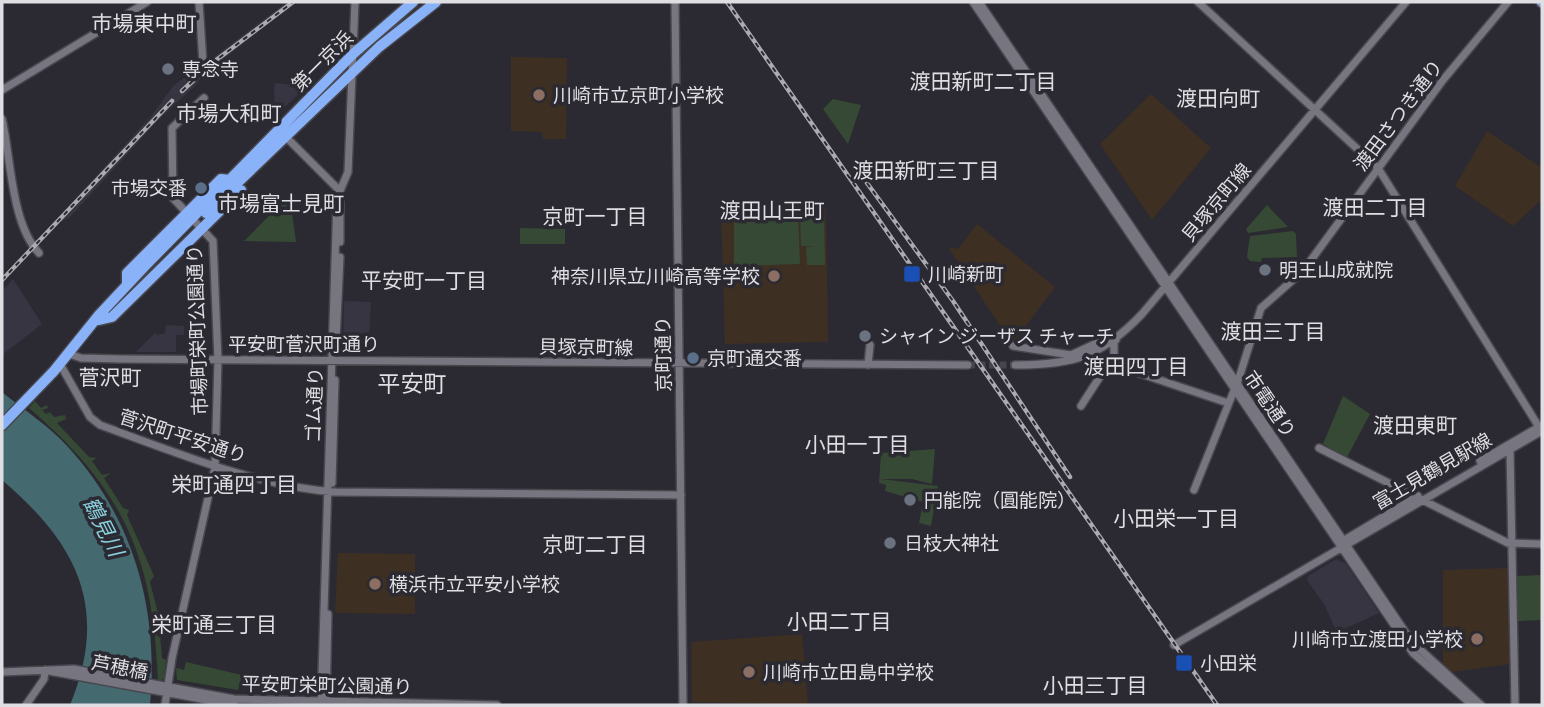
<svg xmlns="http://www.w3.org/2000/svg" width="1544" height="707" font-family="'Titillium Web','Noto Sans JP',sans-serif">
	<rect width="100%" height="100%" fill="#2b2a32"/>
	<path fill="#373542" d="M287 2H297L206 72V63Z
		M200 67 201 78 195 86 161 117 69 218 62 221 59 217 152 115 174 85Z
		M275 83 307 86 275 116 274 91Z
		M13 279 42 324 2 355V291Z
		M344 301 371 302 368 353 343 350Z
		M166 325 184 326V335H176V352H136L155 333 158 335 165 333Z
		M1336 559 1346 564 1379 613 1337 632 1324 604 1307 580 1308 576Z"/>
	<path fill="#3e2f23" d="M511 57 567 58 566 139H543L542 132 511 131Z
		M1151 94 1211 148 1152 220 1100 144Z
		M1487 131 1542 168V199L1513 226 1455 186Z
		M822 206 826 210 828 342 725 344 721 209Z
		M977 224 1055 287 1014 342 1010 341 948 247 958 249Z
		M338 553 415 554V614L335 613Z
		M1508 568 1511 664 1452 672 1443 665V570Z
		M802 634 808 705 692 702 691 642Z"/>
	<path fill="#364934" d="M833 99 861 105 848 144 823 109Z
		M287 198 290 199 296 242 244 241Z
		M1267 205 1288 227 1248 233 1246 229Z
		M798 211 800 264 734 266V212Z
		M824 211 825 265H807L806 247 816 246H801L800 212Z
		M520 228 565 229V244H520Z
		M1293 231 1296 234 1297 257 1262 258 1261 262 1250 261 1247 257 1250 236Z
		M1343 396 1370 414 1347 457 1323 444Z
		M35 401 41 408 47 405 48 408 42 410 46 414 50 412 54 417 65 415 66 419 57 423 89 457 97 458 92 461 102 475 111 473 104 478 123 508 129 510 127 515 154 576 150 582 158 613 170 615 172 612 175 617 163 615 159 623 162 658 166 660 164 679 158 681C153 556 124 490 29 408Z
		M935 449 932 484 912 479H881L938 486 931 526 919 523 923 502 885 491 886 485 879 483 881 453Z
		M1540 561 1542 620 1518 621 1517 576 1540 575Z
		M186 662 242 675 238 690 177 680 176 668 184 670Z"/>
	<path fill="#44696f" d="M2 392C24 410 49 426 68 447 134 519 159 610 150 705H70C110 607 77 544 2 480Z"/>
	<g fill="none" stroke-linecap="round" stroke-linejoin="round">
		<path stroke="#46454d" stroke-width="7" stroke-dasharray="7 3.5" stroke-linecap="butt" d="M968 365H1015"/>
		<g stroke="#48474e" stroke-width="10">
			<path id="minor" d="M199 2 203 63
				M675 2 683 705
				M973 2 1413 653 1472 705
				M979 2 1412 642 1481 705
				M1198 2 1378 168 1539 427
				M2 90 147 2
				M2 119C11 157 11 224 39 253
				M283 134 340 191
				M340 191V242
				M336 340 340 257
				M1013 346 1071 355 1110 337 1116 340
				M69 354 81 358 120 359 968 365
				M1109 363 1228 403
				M60 364 90 417 100 425C172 451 258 487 336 492L681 495
				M868 365 870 345
				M1015 365C1074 365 1101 357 1142 314L1406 2
				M1081 406 1114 355V341
				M1319 448 1508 543 1542 544
				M1510 449 1515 705
				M1480 461 1539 427
				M332 483 335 380
				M1194 490 1239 378 1261 308 1303 271 1443 80 1508 2
				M1341 542 1418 496
				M1174 645 1542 431
				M49 671 234 705
				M2 672 74 669 234 699 497 705
				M26 705 44 679 45 670
				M165 705 172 658 215 467 218 360 213 241 173 198 172 128 204 98
				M321 705 337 198 348 172 355 2
				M326 705 328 614"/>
		</g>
		<g stroke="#48474e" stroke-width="12">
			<path id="major" d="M1541 2 1542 3"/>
		</g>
		<g stroke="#48474e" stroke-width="13">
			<path id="highway" d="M206 213 379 47 436 2
				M127 285V273L221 179 230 180
				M99 320 112 317 241 190
				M2 425 54 371 99 315 144 267 353 54 413 2"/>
		</g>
		<use href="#minor" stroke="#77757f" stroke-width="7"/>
		<use href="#major" stroke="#829ac8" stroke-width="9"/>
		<use href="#highway" stroke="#89b2f9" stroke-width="10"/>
		<g stroke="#abaab0" stroke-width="4.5">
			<path id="rail" d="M727 2 1217 705
				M182 91 211 64 293 2
				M867 183 953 301 1070 477
				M2 280 172 101"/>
		</g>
		<use href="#rail" stroke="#2b2a32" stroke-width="2" stroke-dasharray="5" stroke-linecap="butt"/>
	</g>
	<g fill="#6b7280" stroke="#2b2a32" stroke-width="2.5">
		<circle cx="168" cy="69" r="7"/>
		<circle cx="1265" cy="270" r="7"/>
		<circle cx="865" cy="336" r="7"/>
		<circle cx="910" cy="500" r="7"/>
		<circle cx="890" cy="543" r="7"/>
	</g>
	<g fill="#8d6e63" stroke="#2b2a32" stroke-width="2.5">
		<circle cx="539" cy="95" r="7"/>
		<circle cx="774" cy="276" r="7"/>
		<circle cx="375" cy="584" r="7"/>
		<circle cx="1477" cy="639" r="7"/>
		<circle cx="749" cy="672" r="7"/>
	</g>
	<g fill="#5c6f8a" stroke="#2b2a32" stroke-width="2.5">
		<circle cx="201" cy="188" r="7"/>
		<circle cx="693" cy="358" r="7"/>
	</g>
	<g fill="#1a4fb4" stroke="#2b2a32" stroke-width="2.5">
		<rect x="903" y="265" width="18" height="18" rx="3.5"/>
		<rect x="1175" y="654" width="18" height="18" rx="3.5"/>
	</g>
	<g text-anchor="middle" stroke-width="7" stroke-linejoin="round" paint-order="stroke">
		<g font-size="19" fill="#dedee3" stroke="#2b2a32">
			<text transform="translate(322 61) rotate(-45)" y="7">第一京浜</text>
			<text transform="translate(1398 115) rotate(-53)" y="7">渡田さつき通り</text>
			<text transform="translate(1216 202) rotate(-50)" y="7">貝塚京町線</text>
			<text transform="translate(197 330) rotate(-92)" y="7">市場町栄町公園通り</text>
			<text x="304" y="351">平安町菅沢町通り</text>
			<text transform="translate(586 347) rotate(1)" y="7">貝塚京町線</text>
			<text transform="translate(663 354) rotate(-91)" y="7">京町通り</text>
			<text transform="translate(1270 404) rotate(56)" y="7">市電通り</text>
			<text transform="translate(314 405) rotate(-88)" y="7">ゴム通り</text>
			<text transform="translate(183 436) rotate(18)" y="7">菅沢町平安通り</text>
			<text transform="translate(1432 471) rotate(-30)" y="7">富士見鶴見駅線</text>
			<text transform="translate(120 667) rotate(11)" y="7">芦穂橋</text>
			<text transform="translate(327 685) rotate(1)" y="7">平安町栄町公園通り</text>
		</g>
		<g font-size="19" fill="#dedee3" stroke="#2b2a32" text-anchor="start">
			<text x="182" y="76">専念寺</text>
			<text x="553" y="102">川崎市立京町小学校</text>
			<text x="187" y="195" text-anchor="end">市場交番</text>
			<text x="1279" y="277">明王山成就院</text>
			<text x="928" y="281">川崎新町</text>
			<text x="760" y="283" text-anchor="end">神奈川県立川崎高等学校</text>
			<text x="879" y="343">シャイン ジーザス チャーチ</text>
			<text x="707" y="365">京町通交番</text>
			<text x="924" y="507">円能院（圓能院）</text>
			<text x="904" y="550">日枝大神社</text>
			<text x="389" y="591">横浜市立平安小学校</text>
			<text x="1463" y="646" text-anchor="end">川崎市立渡田小学校</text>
			<text x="1200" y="670">小田栄</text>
			<text x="763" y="679">川崎市立田島中学校</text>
		</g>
		<g font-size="21" fill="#dedee3" stroke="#2b2a32">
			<text x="144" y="31">市場東中町</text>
			<text x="983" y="89">渡田新町二丁目</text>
			<text x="1218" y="106">渡田向町</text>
			<text x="229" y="121">市場大和町</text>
			<text x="926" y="178">渡田新町三丁目</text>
			<text x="281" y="211">市場富士見町</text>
			<text x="1375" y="215">渡田二丁目</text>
			<text x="772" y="218">渡田山王町</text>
			<text x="595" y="224">京町一丁目</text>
			<text x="424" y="288">平安町一丁目</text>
			<text x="1273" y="339">渡田三丁目</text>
			<text x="1136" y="374">渡田四丁目</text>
			<text x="110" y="385">菅沢町</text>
			<text x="1415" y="433">渡田東町</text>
			<text x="857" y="452">小田一丁目</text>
			<text x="234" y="492">栄町通四丁目</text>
			<text x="1176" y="526">小田栄一丁目</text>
			<text x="595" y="552">京町二丁目</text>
			<text x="839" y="629">小田二丁目</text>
			<text x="214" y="632">栄町通三丁目</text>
			<text x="1095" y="693">小田三丁目</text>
		</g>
		<g font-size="21" font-style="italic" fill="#89d0dc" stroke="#2b2a32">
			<text transform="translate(103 527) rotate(63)" y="7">鶴見川</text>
		</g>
		<g font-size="23" fill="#dedee3" stroke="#2b2a32">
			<text x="412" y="392">平安町</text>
		</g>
	</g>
	<rect width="1544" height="707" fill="none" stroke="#dedee3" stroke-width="7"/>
</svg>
